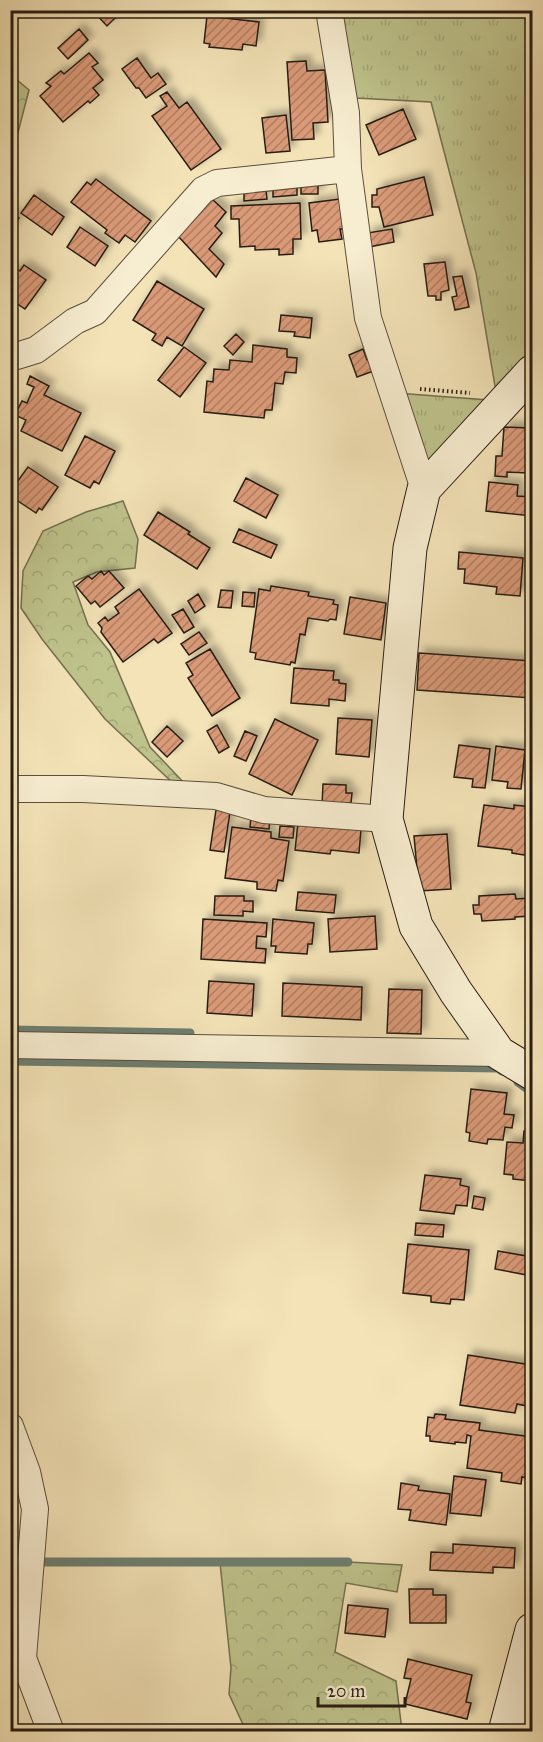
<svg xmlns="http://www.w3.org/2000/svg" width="543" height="1742" font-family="'IM FELL Great Primer',serif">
	<defs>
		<pattern id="grass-tufts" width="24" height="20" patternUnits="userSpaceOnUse" patternTransform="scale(1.5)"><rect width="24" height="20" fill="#bfc38c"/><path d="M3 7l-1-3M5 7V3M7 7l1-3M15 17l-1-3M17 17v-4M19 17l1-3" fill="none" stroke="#a4a778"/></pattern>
		<pattern id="forest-crowns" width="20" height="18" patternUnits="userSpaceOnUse" patternTransform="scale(1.5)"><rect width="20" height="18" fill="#bfc38c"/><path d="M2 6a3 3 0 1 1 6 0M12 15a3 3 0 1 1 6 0" fill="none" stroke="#a4a778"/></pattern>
		<pattern id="building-hatch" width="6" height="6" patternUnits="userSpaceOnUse" patternTransform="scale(1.5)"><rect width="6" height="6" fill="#da9a78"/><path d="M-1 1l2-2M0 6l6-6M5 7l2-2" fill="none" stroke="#b17d61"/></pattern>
		<filter id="shadow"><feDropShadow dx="5.5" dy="-5.5" stdDeviation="3" flood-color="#0004"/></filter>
	</defs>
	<rect width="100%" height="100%" fill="#f3e3b7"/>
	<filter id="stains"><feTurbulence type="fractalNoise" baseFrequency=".00333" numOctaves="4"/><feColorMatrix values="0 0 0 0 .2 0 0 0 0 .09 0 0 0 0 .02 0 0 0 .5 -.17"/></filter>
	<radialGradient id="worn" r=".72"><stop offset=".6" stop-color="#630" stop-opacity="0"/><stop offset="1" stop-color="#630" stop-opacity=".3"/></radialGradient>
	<path fill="url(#grass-tufts)" stroke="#747050" stroke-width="1.5" d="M342 11H532V355L496 392 476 273 431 102 355 98Z
		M396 393 488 400 439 462 417 460Z"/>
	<path fill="url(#forest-crowns)" stroke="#747050" stroke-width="1.5" d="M10 74 29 90 14 148 11 149Z
		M123 501 138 539 135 568 97 572 73 582 88 625 110 652 150 747 187 786 175 785 105 719 42 639 21 608 23 571 43 531 86 512Z
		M348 1562 402 1565 397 1592 346 1583 335 1652 396 1681 402 1731H246L229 1694 231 1668 220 1563Z"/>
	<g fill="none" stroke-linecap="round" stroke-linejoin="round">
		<path stroke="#6d7e71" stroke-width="9" d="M10 1030 190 1033
			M10 1061 498 1068 502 1071
			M518 1082 532 1092
			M43 1562H348"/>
	</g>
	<path fill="url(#building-hatch)" stroke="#281d13" stroke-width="1.5" filter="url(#shadow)" d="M92 10H123L107 26Z
		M207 16 259 22 256 46 243 44 242 50 209 47 210 44 204 43Z
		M79 29 88 40 68 59 58 48Z
		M89 53 98 63 92 67 103 80 93 88 99 95 90 103 88 101 63 122 40 96 51 86 46 83 61 71 64 74Z
		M137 58 151 78 158 73 166 84 146 98 139 88H136L122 69Z
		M306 61 307 71 325 70 328 122 313 123 314 139 292 140 287 62Z
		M167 92 179 108 187 102 221 149 191 170 152 116 167 106 160 96Z
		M403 109 416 139 379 155 366 125Z
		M286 115 290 151 266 153 262 118Z
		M424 177 433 215 384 227 379 207H372V195H377V189Z
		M96 179 151 221 135 242 125 235 119 243 105 233 107 230 71 202 87 182 91 185Z
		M318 184V194H301V185Z
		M297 186V195L273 197V187Z
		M266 190 267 199 244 201V191Z
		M34 195 64 217 52 235 21 213Z
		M212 199 226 212 215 226 222 233 209 249 224 264 216 277 177 235Z
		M340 199 344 229H340L342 239 319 242 317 230 312 231 309 203Z
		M300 203 301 239H293V254L279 255V249L255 250V246L240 247 239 219H231V206Z
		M10 212 19 218 10 231Z
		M80 227 108 246 95 266 67 247Z
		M392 229 394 242 369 247 367 233Z
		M445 262 449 290 441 292V300H436V296H428L424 264Z
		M24 265 46 280 25 309 10 299V275L16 268 20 271Z
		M462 276 469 307 455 310 452 297 457 296 453 277Z
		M157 281 204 309 182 346 167 337 162 346 152 340 156 334 133 320Z
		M281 315 312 318 310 338 294 336 295 332 279 331Z
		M236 334 244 342 233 355 224 346Z
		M253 345 287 349V357L297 358 296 373 285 372 283 384 275 383 272 410H265L264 418 204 412 207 381 213 382 214 369 229 370 230 360 252 362Z
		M184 347 206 363 180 397 158 380Z
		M363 349 367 360 371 358 376 370 357 377 349 355Z
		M30 376 49 386 44 395 81 413 62 451 21 431 26 420 15 415 22 401 27 403 34 387 27 384Z
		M504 427 529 428 527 473 507 472V477L495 476 496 456H502Z
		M85 436 115 451 99 484 94 481 90 488 65 475Z
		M28 467 58 487 42 510 39 508 36 513 12 497 16 492 12 489Z
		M246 478 278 495 266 518 234 501Z
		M489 482 518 485 517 496 532 497V516L486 511Z
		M158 512 190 532 188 534 210 548 197 569 144 535Z
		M239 529 277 545 271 558 233 542Z
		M459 552 523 558 520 596 496 594 497 587 464 583 465 569H458Z
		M101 571 104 575 109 571 124 588 100 607 95 601 91 604 76 586 88 576 92 579Z
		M271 586 309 592 308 596 334 600 333 604 338 605 336 620 330 619 328 621 308 618 305 635 300 634 295 663 291 662 290 665 255 659 256 653 250 652 259 589 270 591Z
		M139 589 172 633 158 643 154 639 123 662 101 632 102 628 98 623 105 617 108 621 119 613 115 607Z
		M221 590 233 591 231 608 218 607Z
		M243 592 255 593 254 607 242 606Z
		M198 594 205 606 195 613 188 601Z
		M350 597 386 603 381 640 344 634Z
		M183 609 194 627 184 633 172 615Z
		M199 632 207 643 189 655 181 644Z
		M210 649 240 698 212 716 188 678 193 675 186 663Z
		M419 653 532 661V698L417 690Z
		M294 668 334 671 333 680H339V683L346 684 345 701 329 699V706L291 703Z
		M338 718 372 720 369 757 336 754Z
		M275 719 318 740 292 795 249 774Z
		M217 725 229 747 219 753 207 731Z
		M167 726 183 741 167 757 152 742Z
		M245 731 257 736 246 761 234 756Z
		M459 745 490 749 485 788 472 787 473 779 454 777Z
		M496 746 525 750 521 789 507 788 508 782 492 780Z
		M530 752 532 753V786L526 785Z
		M323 784 346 785V793H352L351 803H345L344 807 322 806Z
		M484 805 514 809V805L532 807V848H531L530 856 512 853V850L478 846Z
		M216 810 230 812 224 852 210 850Z
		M251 816 270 818 269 829 250 827Z
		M298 823 361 829 359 853 331 850 330 854 295 850Z
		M280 826 294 827 293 838 279 837Z
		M232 827 271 832V838L289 841 283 881 278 880 276 891 257 889V882L225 878Z
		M447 834 451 889 419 891 414 836Z
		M298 892 336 895 334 913 296 910Z
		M515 894 516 899 530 898 531 916 515 917V919L482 921 481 914H474L473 905H479V896Z
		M215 896H244V901H253V912L243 911V916L214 915Z
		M375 916 377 949 330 952 328 919Z
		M203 919 267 923 266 937 257 936 256 948 266 949 265 963 201 959Z
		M273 919 314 923 312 944H308L307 954 275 952 276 946H271Z
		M209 981 254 984 252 1016 207 1013Z
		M283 983 362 987 361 1020 282 1016Z
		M389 989 422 990 421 1034 387 1033Z
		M471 1089 507 1093 504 1114 514 1115 512 1128 505 1127 503 1140 488 1139 487 1144 469 1141 470 1133 466 1132Z
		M524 1131 532 1132V1181L513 1179V1175L504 1174 507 1142 523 1143Z
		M425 1175 461 1179 460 1185 469 1187 467 1206 456 1205 454 1214 420 1210Z
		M474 1196 485 1198 483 1210 472 1208Z
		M416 1223 444 1225 443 1237 415 1235Z
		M408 1244 469 1250 464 1300 451 1299 450 1304 431 1302V1296L403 1293Z
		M498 1251 532 1257V1276L495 1269Z
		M468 1355 531 1365 532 1407 517 1404 515 1413 460 1405Z
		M435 1414 446 1415 445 1419 480 1423 479 1430 532 1437V1479L522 1477 521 1484 501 1481 502 1473 467 1468 471 1436 467 1435 466 1443 455 1442V1444L430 1441V1436H426L428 1417 434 1418Z
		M454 1476 486 1480 481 1516 450 1513Z
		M401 1483 419 1486 418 1490 450 1494 446 1525 409 1520 411 1510 398 1509Z
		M453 1544 515 1548 514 1568 493 1567V1573L430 1570 431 1552 453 1553Z
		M409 1589H433V1595H446V1623H410Z
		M348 1605 388 1609 385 1637 345 1633Z
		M408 1659 472 1675 466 1702 471 1703 467 1719 405 1704 411 1679 404 1678Z"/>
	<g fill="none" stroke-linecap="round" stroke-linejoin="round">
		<g stroke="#5b4e3c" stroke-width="28">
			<path id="street" d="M329 10 346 113 348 169 368 318 424 489
				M10 358 36 350 75 321 95 312 203 190 217 183 348 169
				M10 789H83L216 796 264 810 386 819
				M10 1045 499 1053
				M10 1426 27 1472 35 1509 23 1658 51 1732"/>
		</g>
		<g stroke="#281d13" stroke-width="35">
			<path id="secondary" d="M532 372 424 489 410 548 386 819 416 926 456 992 499 1053 532 1073
				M505 1732 532 1630"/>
		</g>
		<path stroke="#281d13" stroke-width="4" stroke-dasharray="1.5 3" stroke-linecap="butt" d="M420 389 470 393"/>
		<use href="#street" stroke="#f7edd0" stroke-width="26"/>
		<use href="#secondary" stroke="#f7edd0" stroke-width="33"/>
	</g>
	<rect width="543" height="1742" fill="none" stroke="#f3e3b7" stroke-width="36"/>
	<rect x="12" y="12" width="519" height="1718" fill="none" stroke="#281d13" stroke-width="3"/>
	<rect x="18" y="18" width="507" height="1706" fill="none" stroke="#281d13" stroke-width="1.5"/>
	<path d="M318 1697v9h87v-9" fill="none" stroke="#281d13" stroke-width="3"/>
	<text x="327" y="1697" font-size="18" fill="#281d13" stroke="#f7edd0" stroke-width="4.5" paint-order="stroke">20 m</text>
	<rect width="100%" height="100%" filter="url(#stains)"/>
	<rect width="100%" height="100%" fill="url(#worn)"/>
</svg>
